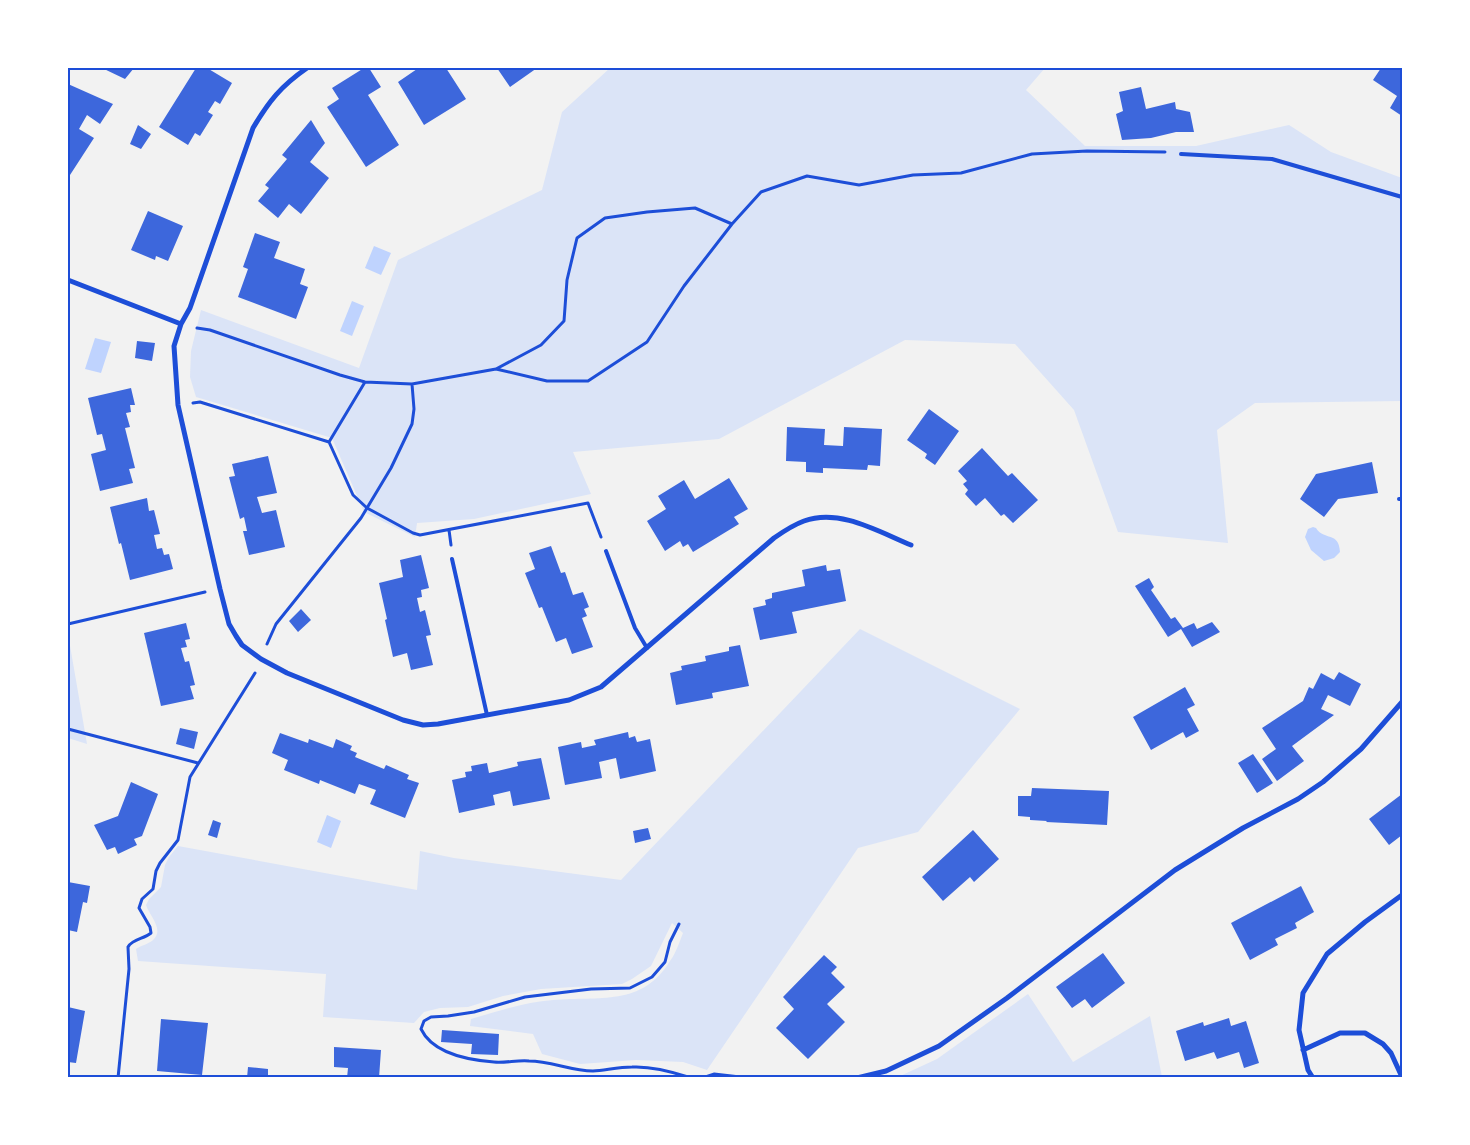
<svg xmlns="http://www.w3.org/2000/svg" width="1470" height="1145" font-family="Figtree,sans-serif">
	<rect width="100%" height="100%" fill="#f2f2f2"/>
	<path fill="#dbe4f7" d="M610 68H1045L1026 90 1085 146H1196L1289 125 1331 152 1402 178V401L1255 403 1217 430 1228 543 1118 532 1074 410 1015 344 905 340 719 439 573 452 591 494 474 519 417 523 415 537 364 512 332 438 196 397 190 377 191 351 201 310 359 368 398 260 542 190 562 112Z
		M860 629 1020 709 918 832 858 848 707 1070 683 1062 636 1060 580 1064 542 1054 533 1034 470 1026 471 1019C498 1011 525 1002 553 1000 599 996 642 1007 670 961 676 953 679 943 683 933L672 923 651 966 632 979 622 984 541 989 503 996 468 1007 440 1008 424 1012 414 1023 323 1017 326 974 138 961 136 949C141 945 150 944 154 939 164 929 149 915 146 905L149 899 161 887 165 865 169 857 178 846 417 890 420 851 454 858 621 880Z
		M68 634 87 744 68 738Z
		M1028 994 1073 1062 1150 1016 1162 1077H898L937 1059Z"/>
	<path fill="#bfd3fe" d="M374 246 391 253 381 275 365 268Z
		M352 301 364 306 352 336 340 331Z
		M95 338 111 342 101 373 85 369Z
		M1313 527 1316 528C1324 541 1339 531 1340 552L1334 558 1324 561 1311 550 1305 537 1308 529Z
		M327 815 341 821 331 848 317 842Z"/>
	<path fill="#3d67dc" d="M102 68H134L125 79Z
		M196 68H207L232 83 220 104 215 101 208 112 213 115 200 136 195 133 188 145 159 127Z
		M364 68H369L381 87 368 95 399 145 366 167 327 107 339 99 332 88Z
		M416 68H446L466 99 424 125 398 82 417 69Z
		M497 68H537L510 87Z
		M1381 68H1402V116L1390 108 1397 96 1373 80Z
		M68 84 113 104 100 124 87 115 79 129 94 138 70 175 68 174Z
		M1141 87 1146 109 1175 102 1176 109 1190 112 1194 132H1176L1151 138 1122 140 1116 114 1123 111 1119 92Z
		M311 120 325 143 310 162 329 178 301 214 289 204 278 218 258 201 269 188 265 185 287 159 282 155Z
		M138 125 151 134 141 149 130 144Z
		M148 211 183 226 168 261 156 256 155 260 131 250Z
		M255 233 280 242 274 258 305 269 300 284 308 287 296 319 238 297 248 269 243 267Z
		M137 341 155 343 152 361 135 358Z
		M131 388 135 405H130L131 412 126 413 130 427 125 428 135 468 129 469 133 483 100 491 91 454 106 450 102 434 97 435 88 398Z
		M929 409 959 431 935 465 925 458 927 454 907 440Z
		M787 427 825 429 824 445 843 446 844 427 882 429 880 466 868 465 867 470 823 468V473L806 472V462L786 461Z
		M982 448 1008 476 1012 473 1038 500 1013 523 1004 514 1001 516 985 498 976 506 965 494 968 490 963 484 967 481 958 471Z
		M268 456 277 493 257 497 262 513 276 510 285 547 249 555 243 531H247L244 517 240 519 229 477 235 476 232 464Z
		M1372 462 1378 493 1338 499 1324 517 1300 499 1316 474Z
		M729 478 748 509 734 517 739 524 693 552 688 544 683 547 680 541 665 551 647 521 666 509 658 496 684 480 695 499Z
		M147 498 149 511 154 510 160 534 154 535 157 549 162 548 164 555 169 554 173 569 130 580 121 543 119 544 110 507Z
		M551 546 561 573 565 572 573 595 583 592 589 607 584 609 587 616 582 618 593 647 572 654 566 638 556 642 542 607 539 608 525 573 535 569 529 553Z
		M421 555 429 588 421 590 422 597 417 598 420 612 425 610 431 635 426 636 433 665 411 670 407 653 393 657 385 620 387 619 379 583 403 577 400 560Z
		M826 565 827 571 840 569 846 601 792 612 797 633 760 640 753 608 766 605 765 600 772 598V593L805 586 802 570Z
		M1149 578 1154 587 1151 590 1171 619 1175 617 1183 628 1194 623 1197 629 1212 622 1220 632 1192 647 1181 629 1168 637 1135 586Z
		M301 609 311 620 298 632 289 621Z
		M186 623 190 639 185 640 187 647 181 648 185 662 189 661 195 685 190 686 194 699 161 706 144 633Z
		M740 645 749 686 712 693 713 698 676 705 670 673 682 670 681 666 706 661 705 656 729 651V647Z
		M1339 672 1361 684 1350 706 1328 695 1321 709 1334 715 1292 746 1304 761 1277 781 1262 759 1276 749 1262 728 1303 701 1309 687 1313 689 1321 673 1334 680Z
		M1185 687 1195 705 1187 709 1199 731 1186 738 1183 732 1151 750 1133 717Z
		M180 728 198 732 194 749 176 744Z
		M628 732 629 738 635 736 637 742 650 739 656 771 620 779 616 758 599 762 602 778 565 785 558 747 581 742 582 748 596 745 594 740Z
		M280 733 308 743 309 739 333 748 336 739 352 746 350 750 357 753 355 757 384 769 386 765 409 775 407 779 419 783 405 818 370 804 376 790 359 784 355 794 320 780 319 784 284 770 288 760 272 753Z
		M1253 754 1273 783 1257 793 1238 763Z
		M541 758 550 799 513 806 510 791 493 795 495 805 459 813 452 780 466 777 465 772 472 771 471 766 487 763 489 773 518 766 517 762Z
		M131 782 158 794 142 836 134 839 137 845 118 854 115 847 107 850 94 825 118 816Z
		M1032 788 1109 791 1107 825 1046 822 1047 821 1030 820V817L1018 816V796H1031Z
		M1402 794V835L1389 845 1369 819Z
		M213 820 221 823 217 838 208 835Z
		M648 828 651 839 635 843 633 831Z
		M973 830 999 859 974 882 970 877 943 901 922 877Z
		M68 882 90 886 87 903 83 902 77 932 68 930Z
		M1301 886 1314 912 1295 923 1297 928 1275 939 1278 945 1250 960 1231 923Z
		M1103 953 1125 983 1092 1008 1085 999 1072 1008 1056 987Z
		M824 955 837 967 831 973 845 987 827 1004 845 1022 808 1059 776 1028 794 1009 783 997Z
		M68 1007 85 1011 76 1063 68 1062Z
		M1229 1018 1231 1026 1246 1021 1259 1063 1244 1068 1239 1052 1217 1059 1214 1052 1185 1061 1176 1031 1203 1022 1204 1026Z
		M161 1019 208 1023 202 1075 157 1071Z
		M442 1030 499 1034 498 1055 471 1054 472 1044 441 1042Z
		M334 1047 381 1050 379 1078H347L348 1068 334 1067Z
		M248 1067 268 1069V1078H247Z"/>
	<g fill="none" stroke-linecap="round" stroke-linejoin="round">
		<path stroke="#1d4ed8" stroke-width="3" d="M197 328 210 330 340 375 365 382 412 384 496 369 547 381H588L647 342 684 286 732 224 761 192 807 176 859 185 913 175 961 173 1032 154 1087 151 1165 152
			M496 369 541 345 564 321 567 280 577 238 605 218 647 212 695 208 732 224
			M365 382 329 442 353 495 367 508 413 533 420 535 588 503 601 537
			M193 403 200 402 329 442
			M449 530 451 545
			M68 624 205 592
			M267 644 276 624 361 518 391 468 412 424 414 409 412 384
			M68 729 198 763
			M679 924 670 942 665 962 652 977 630 988 591 989 525 997 474 1012 448 1016 431 1017 424 1021 421 1029C433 1054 468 1060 494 1062 506 1063 517 1060 529 1061 551 1061 571 1071 593 1071 606 1070 619 1067 632 1067 651 1066 670 1071 688 1077
			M118 1078 129 969 128 947C132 939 144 939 151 933L150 927 139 908 142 899 153 889 156 871 160 863 178 840 190 777 255 673"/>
		<path stroke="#1d4ed8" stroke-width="4" d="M1181 154 1272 159 1402 197
			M1399 499H1402
			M606 551 635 628 647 648
			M452 559 487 715"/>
		<path stroke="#1d4ed8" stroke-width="5" d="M68 280 181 324 174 346 178 405 220 589 229 624 236 636 242 645 261 659 287 673 403 720 423 725 438 724 569 700 601 687 774 538C784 531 793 525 804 521 840 508 879 532 911 545
			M181 324 190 308 253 128C269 101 281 86 307 68
			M1303 1050 1340 1033H1365L1383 1044 1391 1053 1402 1077
			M705 1078 714 1075 740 1078
			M857 1078 886 1071 939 1046 1007 998 1175 870 1243 828 1298 799 1323 782 1361 749 1402 702
			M1313 1078 1308 1070 1299 1030 1303 993 1327 954 1365 922 1402 895"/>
	</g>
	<rect width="1470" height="1145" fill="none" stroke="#ffffff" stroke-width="138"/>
	<rect x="69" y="69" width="1332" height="1007" fill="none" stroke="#1d4ed8" stroke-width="2"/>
</svg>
